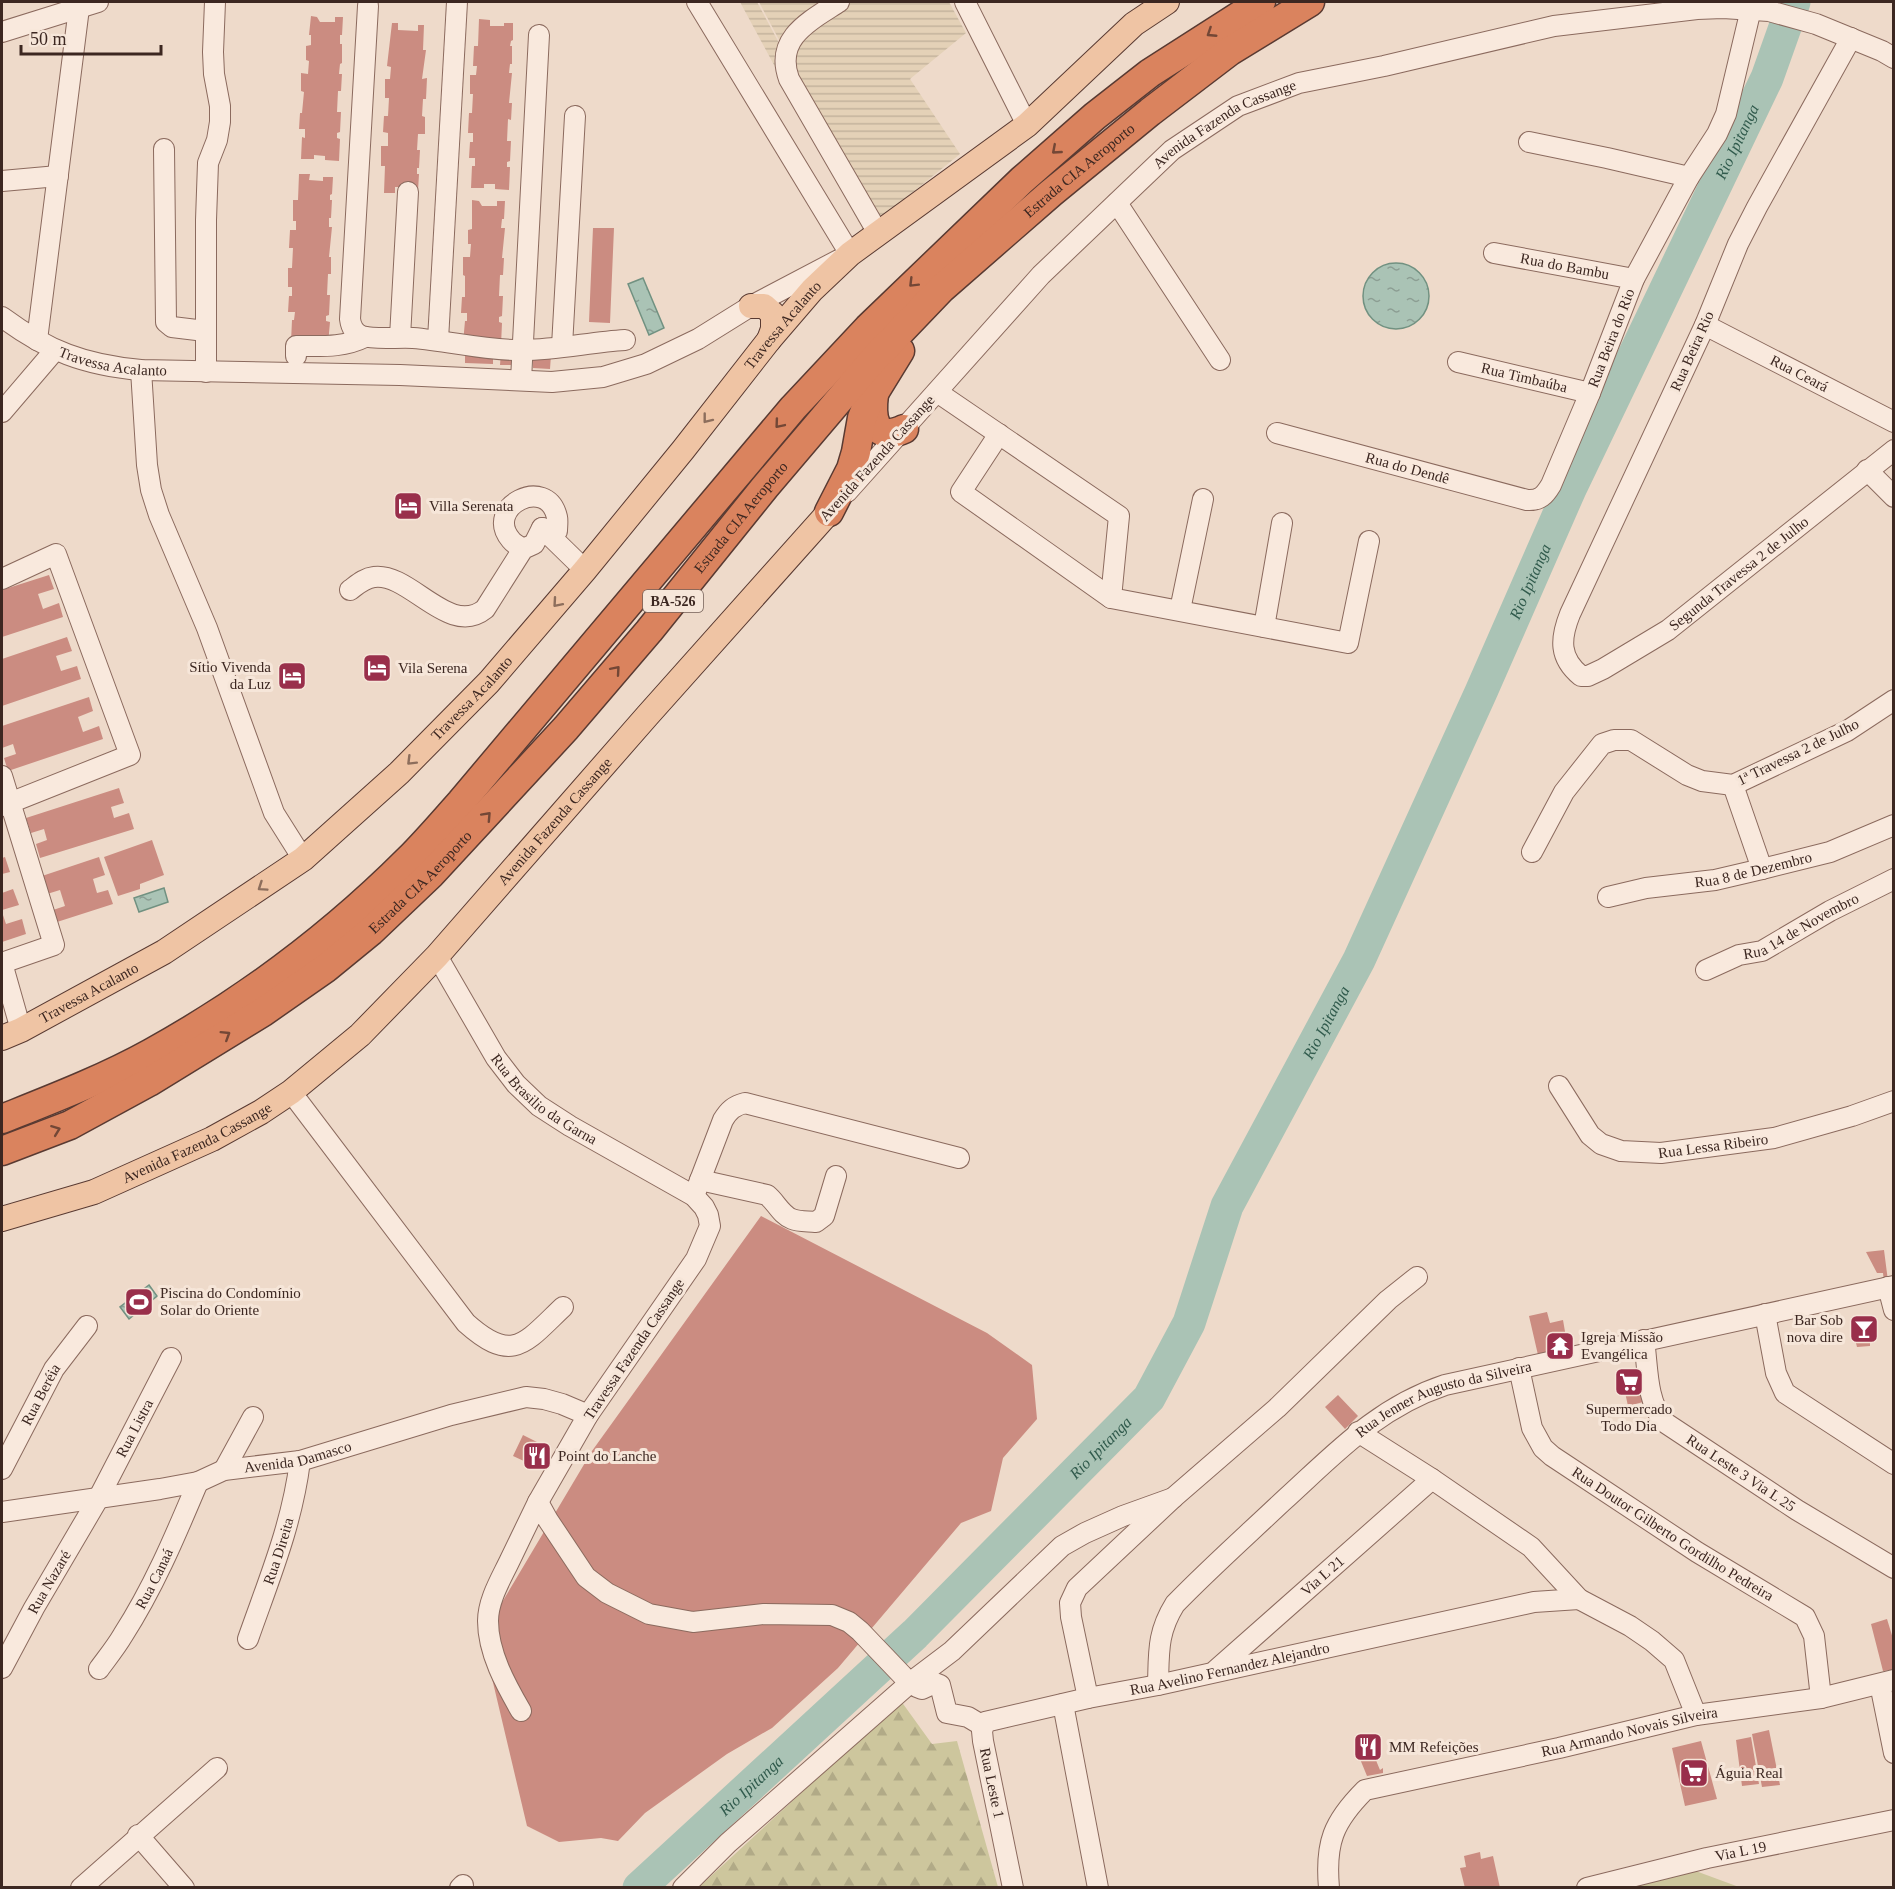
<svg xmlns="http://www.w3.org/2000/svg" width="1895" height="1889" font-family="Georgia,serif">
	<defs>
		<pattern id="farmland-rules" width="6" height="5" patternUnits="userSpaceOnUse" patternTransform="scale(1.5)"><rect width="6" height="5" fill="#e4d1b7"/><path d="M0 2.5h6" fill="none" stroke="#c4b39d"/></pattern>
		<pattern id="forest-firs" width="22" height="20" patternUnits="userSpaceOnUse" patternTransform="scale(1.5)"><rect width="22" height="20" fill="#cdc69d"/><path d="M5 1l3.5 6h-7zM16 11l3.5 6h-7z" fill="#b1aa87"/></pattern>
		<pattern id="water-ripples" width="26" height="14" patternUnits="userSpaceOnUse" patternTransform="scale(1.5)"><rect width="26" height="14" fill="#aac3b5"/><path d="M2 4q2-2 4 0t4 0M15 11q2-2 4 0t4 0" fill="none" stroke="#8c9e93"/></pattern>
	</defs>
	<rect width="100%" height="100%" fill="#eedaca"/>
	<path fill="url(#farmland-rules)" d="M740 2H757L875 222 863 230Z
		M759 2H949L966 33 910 79 960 154 876 222Z"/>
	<path fill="#cdc69d" d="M1693 1870 1739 1887 1586 1888Z"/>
	<path fill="url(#forest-firs)" d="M901 1701 932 1744 957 1741 998 1887 698 1888Z"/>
	<path fill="url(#water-ripples)" stroke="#719181" stroke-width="1.5" d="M1363 296a33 33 0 1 1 66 0a33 33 0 1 1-66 0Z
		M643 278 664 328 649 335 628 284Z
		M164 888 168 902 139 912 134 898Z
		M149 1285 157 1296 129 1319 120 1307Z"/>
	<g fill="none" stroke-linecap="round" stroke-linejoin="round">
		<path stroke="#aac3b5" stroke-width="33" id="s1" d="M639 1888 915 1634 1149 1398 1189 1323 1227 1206 1359 960 1481 692 1570 489 1767 78 1794 2"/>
	</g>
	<path fill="#cb8c81" d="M311 16 317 17 320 22H335V17H343L342 35H340V44H342V63L340 64 339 74H342L341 91H338L337 112H341L340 132 337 133V138L340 139 339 161 325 160V156L314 155V159H301L302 137 305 138V129H299L300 113H302L304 92 301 91V73L308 74 309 61 306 60V46L311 45V35H309Z
		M479 19 490 20V26H504V23H513V40L511 41 510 46H512V64H510L509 73H512L509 103H512L511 120 508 119 507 141H511L510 161 507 162V167H510L509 190 495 189V184H484V188H471L472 166H475V158H469L470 142H473V133H468L469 113H472L473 94H470V75H476L477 66H473L474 46H478Z
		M392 23H398V30L418 31V25H424L423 50H426L422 79 427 78 426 99H423L422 116 425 117V134H418L417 150H420L419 168H417V174H419L418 191H409V187H395V193H384L385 166H381V146H388V133L383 132 384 116H388L389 98H385V79H390L391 67 387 66Z
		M299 174H310L309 180 323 181V177H333L332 194 330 195V200H332L331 218H329V227H332L329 257H331V274H328L327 295H330L329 315 326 316V321L330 322 328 344 291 342 292 320H294L295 312H288L289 296H292V287H288V268H292L293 248H289L290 230H296V221H293V200H298Z
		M472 200 479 201 482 206H497V201H505L504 219H502L501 228H505L502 258H504L503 275H500L499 296H503L502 316 499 317V322L502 323 501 345 463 343 465 321H467V313H461L462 297H465V276L463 275V257H470L471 244H468V230L472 229Z
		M593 228H614L610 323 589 322Z
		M465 349 493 354V364L465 363Z
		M501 352H514L513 365H500Z
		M533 355H551L550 369 533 368Z
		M49 575 54 589 38 594 43 609 59 603 63 617 2 637V590Z
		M67 637 72 651 56 656 61 671 77 666 81 679 2 706V659Z
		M89 697 93 711 78 717 83 732 99 726 103 739 8 771 4 758 16 754 13 744 2 748V726Z
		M119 788 124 803 111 807 114 818 129 813 134 829 40 858 36 844 47 840 44 829 31 833 26 818Z
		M152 840 164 875 140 884V889L118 896 104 857Z
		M5 857 10 872 2 874V858Z
		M99 857 105 875 93 879 97 893 108 890 113 904 57 922 53 910 65 906 60 890 47 894 42 876Z
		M13 889 19 905 2 910V893Z
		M2 912 6 924 22 919 26 934 2 942Z
		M761 1216 987 1333 1032 1365 1037 1419 1003 1458 991 1511 961 1523 838 1668 772 1728 727 1754 645 1813 618 1841 601 1838 559 1842 527 1826 482 1636 592 1451Z
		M1884 1250 1888 1281 1884 1282 1883 1273H1877L1866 1252Z
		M1547 1312 1550 1323 1563 1320 1568 1349 1538 1355 1529 1316Z
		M1873 1316 1876 1338 1870 1340V1346L1857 1347 1850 1320Z
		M1639 1370 1647 1401 1628 1406 1621 1374Z
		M1338 1395 1358 1416 1345 1429 1325 1407Z
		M523 1435 549 1448 539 1468 513 1456Z
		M1887 1619 1894 1642V1670L1883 1671 1871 1624Z
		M1769 1730 1780 1785 1762 1787 1752 1734Z
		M1372 1733 1380 1756 1375 1758 1380 1770 1383 1768V1773L1367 1776 1360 1759 1357 1738 1358 1735Z
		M1751 1737 1759 1784 1742 1786 1736 1740Z
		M1701 1741 1717 1799 1685 1806 1672 1748Z
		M1480 1852 1481 1859 1493 1856 1500 1888H1465L1460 1868 1466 1867 1464 1856Z"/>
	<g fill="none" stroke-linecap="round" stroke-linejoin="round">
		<g stroke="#8b6a5e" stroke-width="22">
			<g id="minor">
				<path d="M839 2C810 21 774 38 789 79L878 233"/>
				<path d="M965 2 1027 125"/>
				<path d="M368 6 350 319C351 327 354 333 362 336 376 340 398 337 413 338 450 341 487 351 523 350 557 350 591 342 625 340"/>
				<path d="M2 32 98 2"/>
				<path id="s2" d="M1851 38 1757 207 1738 244 1705 325 1570 614C1560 639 1559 658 1581 676H1588L1603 669 1668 630 1894 450"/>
				<path d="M1529 142 1607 158 1689 177"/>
				<path d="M164 149 166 322 172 327 205 331"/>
				<path d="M2 181 58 176"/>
				<path d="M1117 203 1220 360"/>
				<path id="s3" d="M1494 253 1634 279"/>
				<path id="s4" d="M2 317C48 351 84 365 141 370L400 375 552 382 603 377 646 364 698 339 751 306 850 254 697 2"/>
				<path id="s5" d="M1705 325 1894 422"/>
				<path d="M400 337 408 192"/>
				<path d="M37 340 79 8"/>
				<path d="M438 340 457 2"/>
				<path d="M562 346 575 116"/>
				<path d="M296 356V346C321 346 343 348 365 337"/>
				<path id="s6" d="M1458 362 1590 393"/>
				<path d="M141 370 147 465 151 490 159 515 207 628 274 813 303 859"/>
				<path d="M206 372V220L208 163 217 140 220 122V106L214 74 213 52 215 2"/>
				<path d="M521 380 539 35"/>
				<path d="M937 392 1119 516 1111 598 1348 643 1369 541"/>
				<path d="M2 412 55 350"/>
				<path id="s7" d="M1277 433 1527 500C1540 501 1545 495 1551 485L1590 393 1634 279 1689 177 1717 134 1726 114 1751 9"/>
				<path d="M999 434 961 492 1111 598"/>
				<path d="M1867 470 1894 497"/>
				<path id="s8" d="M847 492 1041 275 1172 150 1238 106 1299 83 1384 66 1554 26 1697 9 1723 8 1769 11 1816 24 1882 51 1894 58"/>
				<path d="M523 549C519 546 514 544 511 540 483 507 547 474 557 517 558 521 557 527 557 531L542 528"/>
				<path d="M2 579 56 554 130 755 2 806"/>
				<path d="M350 590C357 585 364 578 374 577 410 572 449 638 485 609L523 549 534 544 542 528 585 570"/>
				<path d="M1180 610 1203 499"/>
				<path d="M1264 627 1282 523"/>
				<path d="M2 776 54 945 2 963"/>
				<path d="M1733 785 1762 869"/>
				<path d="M1532 852 1564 792 1602 744 1614 740H1631L1687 775 1702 781 1733 785 1847 731 1894 700"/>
				<path id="s9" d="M1608 897 1646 888 1715 880 1762 869 1830 852 1894 825"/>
				<path id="s10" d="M437 956 496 1058 516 1084 539 1106 570 1126 694 1196 704 1207 708 1215 710 1226 696 1259 588 1415 538 1502"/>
				<path d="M2 963 21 1030"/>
				<path id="s11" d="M1706 970 1739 955 1762 951 1830 911 1894 879"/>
				<path id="s12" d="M1559 1086 1590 1135 1601 1144 1621 1151 1661 1153 1774 1138 1852 1116 1894 1101"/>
				<path d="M291 1092 466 1323C513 1365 525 1343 563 1307"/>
				<path d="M700 1180 767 1195C776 1202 781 1215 792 1219 799 1222 809 1221 816 1222L824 1216 836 1176"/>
				<path d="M694 1196 723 1120C729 1110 734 1106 745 1103L959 1158"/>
				<path d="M1888 1287 1894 1310"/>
				<path d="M1765 1314 1776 1373 1785 1393 1894 1464"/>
				<path id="s13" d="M1644 1340C1648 1367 1646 1400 1664 1422L1797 1510 1894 1568"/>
				<path id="s14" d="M1519 1368 1532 1428 1543 1448 1552 1456 1697 1552 1805 1617 1814 1636 1821 1698"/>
				<path d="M1358 1432 1432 1479 1531 1547 1579 1599 1630 1626 1652 1641 1674 1660 1696 1715"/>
				<path id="s15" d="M2 1469 54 1369 87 1326"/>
				<path d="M224 1470 253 1417"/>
				<path id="s16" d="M2 1512 160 1489 198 1482 224 1470 300 1461 451 1415 526 1397 544 1399 562 1404 588 1415"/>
				<path id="s17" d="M248 1639C269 1579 292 1525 300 1461"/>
				<path id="s18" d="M2 1668 34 1608 98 1499 171 1358"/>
				<path id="s19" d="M99 1669C107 1658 116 1647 123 1635 154 1587 176 1534 198 1482"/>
				<path id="s20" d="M1216 1670 1432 1479"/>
				<path d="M1880 1684 1894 1753"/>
				<path id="s21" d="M1158 1685C1159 1652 1157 1633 1175 1604 1209 1569 1246 1536 1282 1502 1334 1455 1376 1408 1445 1385L1894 1286"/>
				<path d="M1088 1698 1071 1617 1070 1603 1077 1588 1173 1498 1277 1408 1388 1300 1417 1277"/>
				<path d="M1063 1704 1098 1888"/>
				<path d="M521 1711C506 1685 488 1653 488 1621 488 1600 501 1579 510 1560 519 1541 529 1521 538 1502L548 1520 586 1577 607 1593 649 1614 693 1622 764 1614 832 1615 849 1622 860 1631 903 1676 917 1687 922 1689 935 1683 940 1685 947 1713 968 1717 983 1726"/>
				<path d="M138 1835 184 1888"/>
				<path d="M81 1888 217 1768"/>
				<path d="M460 1888 463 1885"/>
				<path d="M683 1888 728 1843 911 1682 952 1651 1062 1546 1085 1533 1123 1516 1173 1498"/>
				<path id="s22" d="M1013 1888 983 1741 982 1731 985 1722 1088 1698 1158 1685 1534 1602 1579 1599"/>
				<path id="s23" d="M1329 1888C1325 1843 1333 1822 1365 1790L1559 1748 1696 1715 1821 1698 1894 1680"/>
				<path id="s24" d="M1587 1888 1707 1858 1894 1820"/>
			</g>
		</g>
		<g stroke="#593a32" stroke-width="26">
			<g id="major">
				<path d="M751 306H764L773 314V329L769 340"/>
				<path id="s25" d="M2 1038 21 1030 164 952 303 859 399 773 489 682 585 570 683 450 769 340 812 290 850 254 1027 125 1134 24 1167 2"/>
				<path id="s26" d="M2 1219 94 1192 212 1139 261 1112 291 1092 360 1035 437 956 647 716 829 512"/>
			</g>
		</g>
		<g stroke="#593a32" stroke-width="31">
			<g id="highway">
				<path d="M874 394C871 418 874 443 904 429"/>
				<path d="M829 512 851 469 856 452 862 418 868 403 900 351"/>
				<path d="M2 1119C52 1099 104 1079 151 1053 245 1001 333 935 409 859 427 841 444 821 461 802L793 408 868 328 1022 180 1095 116 1150 73 1261 2"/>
				<path id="s27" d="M2 1151 70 1125 149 1082 263 1012 326 968 370 932 431 874 566 728 649 631 765 487 873 360 941 289 1051 193 1150 112 1230 51 1310 2"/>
			</g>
		</g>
		<use href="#minor" stroke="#f9e9dd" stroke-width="20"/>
		<use href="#major" stroke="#efc4a4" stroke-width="24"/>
		<use href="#highway" stroke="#da835e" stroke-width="28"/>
	</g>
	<defs><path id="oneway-chevron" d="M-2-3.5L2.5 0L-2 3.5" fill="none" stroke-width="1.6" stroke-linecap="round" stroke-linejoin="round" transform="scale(1.5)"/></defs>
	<g stroke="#734736">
		<use href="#oneway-chevron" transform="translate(1211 33) rotate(147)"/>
		<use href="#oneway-chevron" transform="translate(1056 150) rotate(139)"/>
		<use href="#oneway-chevron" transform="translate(913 283) rotate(135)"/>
		<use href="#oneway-chevron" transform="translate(779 424) rotate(130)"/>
		<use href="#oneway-chevron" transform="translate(616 670) rotate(-49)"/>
		<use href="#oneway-chevron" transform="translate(487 816) rotate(-47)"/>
		<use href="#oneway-chevron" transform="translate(226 1035) rotate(-32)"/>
		<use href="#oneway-chevron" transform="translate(56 1130) rotate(-21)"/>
	</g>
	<g stroke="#8d6e5c">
		<use href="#oneway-chevron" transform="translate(707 419) rotate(128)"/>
		<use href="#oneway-chevron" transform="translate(557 603) rotate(131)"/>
		<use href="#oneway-chevron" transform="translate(411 761) rotate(135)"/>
		<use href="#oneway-chevron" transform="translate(262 887) rotate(146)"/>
	</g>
	<defs>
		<g id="hotel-square" transform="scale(1.5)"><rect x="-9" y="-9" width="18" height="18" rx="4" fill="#992f4b" stroke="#f6e6d9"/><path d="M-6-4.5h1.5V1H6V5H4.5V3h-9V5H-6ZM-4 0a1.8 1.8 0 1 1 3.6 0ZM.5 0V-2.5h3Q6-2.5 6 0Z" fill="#fff"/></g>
		<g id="stadium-square" transform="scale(1.5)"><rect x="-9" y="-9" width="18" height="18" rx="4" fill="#992f4b" stroke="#f6e6d9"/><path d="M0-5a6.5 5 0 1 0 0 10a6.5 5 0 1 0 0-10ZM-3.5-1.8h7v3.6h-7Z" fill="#fff"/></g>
		<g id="bar-square" transform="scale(1.5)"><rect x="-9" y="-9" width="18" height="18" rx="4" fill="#992f4b" stroke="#f6e6d9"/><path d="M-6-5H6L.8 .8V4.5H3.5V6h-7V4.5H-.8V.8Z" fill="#fff"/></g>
		<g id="temple-square" transform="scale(1.5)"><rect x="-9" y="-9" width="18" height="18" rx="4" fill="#992f4b" stroke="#f6e6d9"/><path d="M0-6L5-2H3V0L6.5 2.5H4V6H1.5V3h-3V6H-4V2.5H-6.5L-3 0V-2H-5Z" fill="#fff"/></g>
		<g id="supermarket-square" transform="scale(1.5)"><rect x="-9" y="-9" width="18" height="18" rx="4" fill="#992f4b" stroke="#f6e6d9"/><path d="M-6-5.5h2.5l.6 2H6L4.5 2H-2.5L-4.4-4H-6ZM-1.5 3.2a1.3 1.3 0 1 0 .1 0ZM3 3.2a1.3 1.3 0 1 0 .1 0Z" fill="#fff"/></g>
		<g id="restaurant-square" transform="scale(1.5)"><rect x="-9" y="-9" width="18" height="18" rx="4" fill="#992f4b" stroke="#f6e6d9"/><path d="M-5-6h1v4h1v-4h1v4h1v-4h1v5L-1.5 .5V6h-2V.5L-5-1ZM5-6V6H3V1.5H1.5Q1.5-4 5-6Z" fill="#fff"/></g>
	</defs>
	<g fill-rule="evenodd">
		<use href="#hotel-square" x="408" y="506"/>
		<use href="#hotel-square" x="377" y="668"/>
		<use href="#hotel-square" x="292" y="676"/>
		<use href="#stadium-square" x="139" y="1302"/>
		<use href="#bar-square" x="1864" y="1329"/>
		<use href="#temple-square" x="1560" y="1346"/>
		<use href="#supermarket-square" x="1629" y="1382"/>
		<use href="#restaurant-square" x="537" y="1456"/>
		<use href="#restaurant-square" x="1368" y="1747"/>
		<use href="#supermarket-square" x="1694" y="1773"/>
	</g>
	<g text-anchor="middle" stroke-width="6" stroke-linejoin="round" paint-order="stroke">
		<rect fill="#f6e6d9" stroke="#746058" stroke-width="1.5" x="643" y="590" width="60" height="22" rx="4.5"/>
		<g font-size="14" font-weight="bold" fill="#3c2721">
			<text x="673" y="606">BA-526</text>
		</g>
		<g font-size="15" fill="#3c2721" stroke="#f6e6d9">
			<text dy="5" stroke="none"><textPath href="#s8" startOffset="531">Avenida Fazenda Cassange</textPath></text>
			<text dy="5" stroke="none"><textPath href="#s27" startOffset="1473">Estrada CIA Aeroporto</textPath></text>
			<text dy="5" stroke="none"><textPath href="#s3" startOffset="72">Rua do Bambu</textPath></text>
			<text dy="5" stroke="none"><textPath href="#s25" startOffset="1070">Travessa Acalanto</textPath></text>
			<text dy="5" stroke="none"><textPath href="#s7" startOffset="448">Rua Beira do Rio</textPath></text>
			<text transform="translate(1692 351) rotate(-66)" y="5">Rua Beira Rio</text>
			<text dy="5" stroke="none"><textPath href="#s4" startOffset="122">Travessa Acalanto</textPath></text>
			<text dy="5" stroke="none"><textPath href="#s5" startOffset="106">Rua Ceará</textPath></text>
			<text dy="5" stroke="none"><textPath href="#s6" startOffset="68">Rua Timbaúba</textPath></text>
			<text transform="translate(877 458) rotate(-48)" y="5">Avenida Fazenda Cassange</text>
			<text dy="5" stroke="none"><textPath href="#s7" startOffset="135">Rua do Dendê</textPath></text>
			<text dy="5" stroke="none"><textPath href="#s27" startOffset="987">Estrada CIA Aeroporto</textPath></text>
			<text dy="5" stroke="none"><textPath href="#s2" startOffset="900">Segunda Travessa 2 de Julho</textPath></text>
			<text dy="5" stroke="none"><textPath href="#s25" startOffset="584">Travessa Acalanto</textPath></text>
			<text transform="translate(1798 752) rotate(-26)" y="5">1ª Travessa 2 de Julho</text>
			<text dy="5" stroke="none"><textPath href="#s26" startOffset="696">Avenida Fazenda Cassange</textPath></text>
			<text dy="5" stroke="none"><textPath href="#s9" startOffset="148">Rua 8 de Dezembro</textPath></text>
			<text dy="5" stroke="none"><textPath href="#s27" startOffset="501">Estrada CIA Aeroporto</textPath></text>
			<text dy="5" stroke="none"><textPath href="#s11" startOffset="105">Rua 14 de Novembro</textPath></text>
			<text dy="5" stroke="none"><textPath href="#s25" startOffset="98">Travessa Acalanto</textPath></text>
			<text dy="5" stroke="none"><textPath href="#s10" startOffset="182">Rua Brasilio da Garna</textPath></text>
			<text dy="5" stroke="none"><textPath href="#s26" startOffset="210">Avenida Fazenda Cassange</textPath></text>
			<text dy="5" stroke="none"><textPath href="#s12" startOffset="186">Rua Lessa Ribeiro</textPath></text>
			<text transform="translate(634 1349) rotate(-56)" y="5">Travessa Fazenda Cassange</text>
			<text dy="5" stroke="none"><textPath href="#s15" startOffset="84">Rua Beréia</textPath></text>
			<text dy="5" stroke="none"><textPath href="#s21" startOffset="428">Rua Jenner Augusto da Silveira</textPath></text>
			<text dy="5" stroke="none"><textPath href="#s18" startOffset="274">Rua Listra</textPath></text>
			<text dy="5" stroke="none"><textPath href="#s16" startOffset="302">Avenida Damasco</textPath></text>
			<text dy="5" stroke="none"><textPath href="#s13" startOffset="178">Rua Leste 3 Via L 25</textPath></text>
			<text dy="5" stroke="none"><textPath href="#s14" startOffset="240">Rua Doutor Gilberto Gordilho Pedreira</textPath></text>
			<text dy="5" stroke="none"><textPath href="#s17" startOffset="93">Rua Direita</textPath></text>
			<text dy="5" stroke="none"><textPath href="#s20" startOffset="142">Via L 21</textPath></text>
			<text dy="5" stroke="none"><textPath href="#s19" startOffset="106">Rua Canaá</textPath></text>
			<text dy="5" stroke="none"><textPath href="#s18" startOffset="98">Rua Nazaré</textPath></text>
			<text dy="5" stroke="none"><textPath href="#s22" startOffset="420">Rua Avelino Fernandez Alejandro</textPath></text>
			<text dy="5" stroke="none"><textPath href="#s23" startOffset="380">Rua Armando Novais Silveira</textPath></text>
			<text transform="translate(992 1783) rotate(78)" y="5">Rua Leste 1</text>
			<text dy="5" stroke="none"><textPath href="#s24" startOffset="158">Via L 19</textPath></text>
		</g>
		<g font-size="15" fill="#3c2721" stroke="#f6e6d9" text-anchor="start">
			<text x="429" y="511">Villa Serenata</text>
			<text x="271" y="672" text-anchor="end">Sítio Vivenda<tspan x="271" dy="17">da Luz</tspan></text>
			<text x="398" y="673">Vila Serena</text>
			<text x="160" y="1298">Piscina do Condomínio<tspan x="160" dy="17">Solar do Oriente</tspan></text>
			<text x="1843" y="1325" text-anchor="end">Bar Sob<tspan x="1843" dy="17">nova dire</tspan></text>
			<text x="1581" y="1342">Igreja Missão<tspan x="1581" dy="17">Evangélica</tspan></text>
			<text x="1629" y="1414" text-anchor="middle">Supermercado<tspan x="1629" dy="17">Todo Dia</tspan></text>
			<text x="558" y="1461">Point do Lanche</text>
			<text x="1389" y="1752">MM Refeições</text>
			<text x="1715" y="1778">Águia Real</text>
		</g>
		<g font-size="16" font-style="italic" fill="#315b4d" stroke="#f6e6d9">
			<text dy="6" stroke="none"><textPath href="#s1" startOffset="2096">Rio Ipitanga</textPath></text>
			<text dy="6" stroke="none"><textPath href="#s1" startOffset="1610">Rio Ipitanga</textPath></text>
			<text dy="6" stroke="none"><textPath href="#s1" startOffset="1124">Rio Ipitanga</textPath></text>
			<text dy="6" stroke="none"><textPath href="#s1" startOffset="638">Rio Ipitanga</textPath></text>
			<text dy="6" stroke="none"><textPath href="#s1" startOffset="152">Rio Ipitanga</textPath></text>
		</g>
	</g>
	<rect width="1895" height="1889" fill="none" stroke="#3c2721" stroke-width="6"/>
	<path d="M21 45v9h140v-9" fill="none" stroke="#3c2721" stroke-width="3"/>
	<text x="30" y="45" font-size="18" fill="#3c2721" stroke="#f6e6d9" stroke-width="4.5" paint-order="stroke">50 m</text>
</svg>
